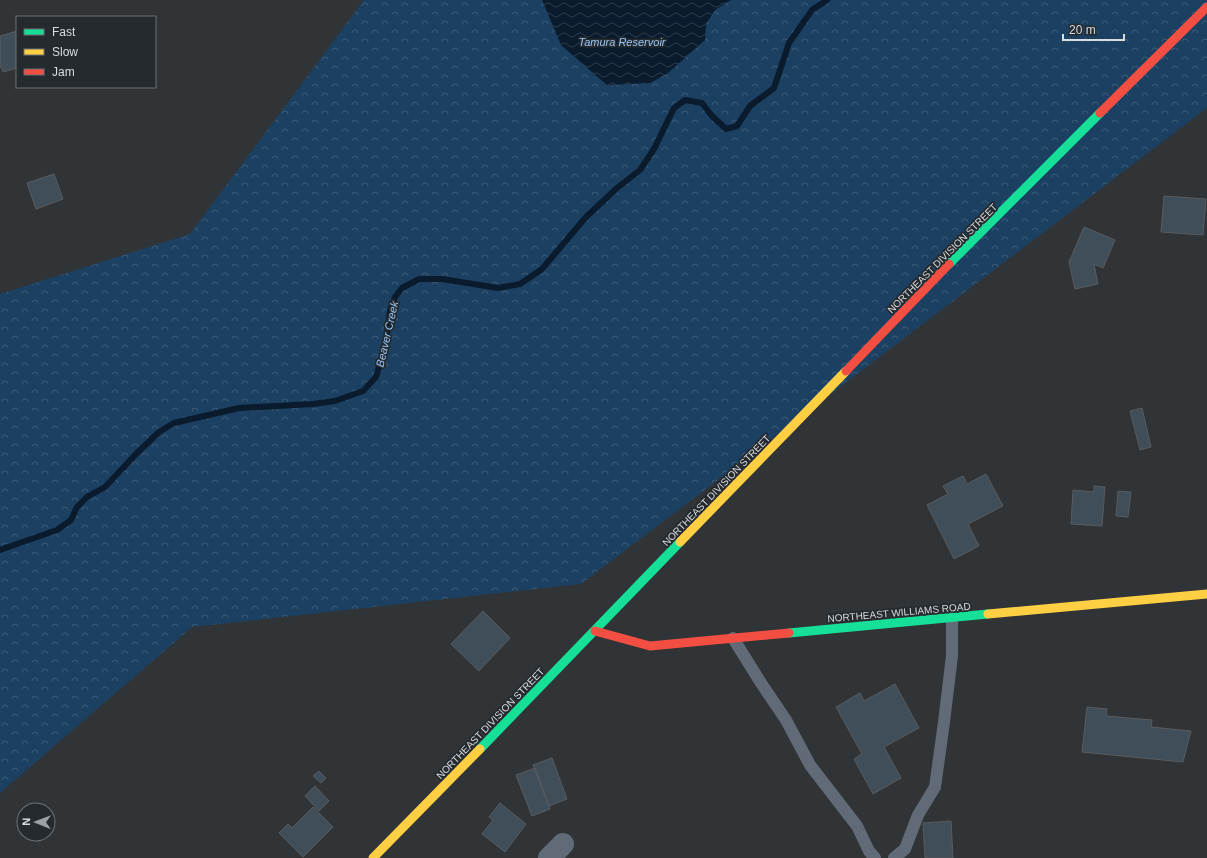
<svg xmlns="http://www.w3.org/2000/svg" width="1207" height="858" font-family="Arial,sans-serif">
	<defs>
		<pattern id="forest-crowns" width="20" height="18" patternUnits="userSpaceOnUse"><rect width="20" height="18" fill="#1b4061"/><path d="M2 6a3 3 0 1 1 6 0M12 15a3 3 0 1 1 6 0" fill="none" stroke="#3c5b77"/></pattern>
		<pattern id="water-waves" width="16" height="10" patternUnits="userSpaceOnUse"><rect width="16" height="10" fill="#091b2c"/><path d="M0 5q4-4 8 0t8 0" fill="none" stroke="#2c3c4a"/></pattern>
	</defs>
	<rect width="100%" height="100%" fill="#313437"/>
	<path fill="url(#forest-crowns)" d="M364 0H1207V108L581 584 192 627 0 793V294L190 234Z"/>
	<path fill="url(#water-waves)" d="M542 0H731L715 10 706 24 705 40 668 73 650 83 607 85 561 45Z"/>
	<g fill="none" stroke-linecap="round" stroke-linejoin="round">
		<path stroke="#091b2c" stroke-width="6" d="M0 550 57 530 71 520 77 507 87 497 105 487 137 453 159 432 174 423 239 408 313 404 335 401 363 391 376 377 386 343 390 311 395 297 402 288 419 279H442L498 288 520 284 542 269 586 217 617 188 640 170 654 149 674 108 685 100 702 103 712 116 726 129 737 126 750 106 774 88 789 43 812 10 827 0"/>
	</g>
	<path fill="#3f4e59" stroke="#5a5c5f" d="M17 31V68L3 72 1 67H0V36Z
		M54 174 63 199 36 209 27 183Z
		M1164 196 1206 199 1203 235 1161 232Z
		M1084 227 1115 240 1103 268 1094 264 1098 284 1075 289 1069 262Z
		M1142 408 1151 447 1140 450 1130 411Z
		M986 474 1003 506 968 524 979 546 954 559 927 505 948 494 943 486 963 476 967 484Z
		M1094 486 1105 487 1102 526 1071 524 1073 490 1094 492Z
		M1118 491 1131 492 1128 517 1116 516Z
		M483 611 510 638 479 671 451 644Z
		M895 684 919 728 884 747 901 778 873 794 854 759 862 754 836 707 860 693 864 701Z
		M1087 707 1107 709 1106 716 1152 720 1151 727 1191 731 1183 762 1082 752Z
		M552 758 567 799 549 806 533 765Z
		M535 768 550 809 532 816 516 775Z
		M319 771 326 778 321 783 313 776Z
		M315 786 329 801 319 811 305 796Z
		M500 803 526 824 505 852 482 834 493 820 489 817Z
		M313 807 333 827 303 857 279 833 288 824 292 828Z
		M951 821 953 858H925L923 823Z"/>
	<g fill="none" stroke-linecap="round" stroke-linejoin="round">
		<path stroke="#616b77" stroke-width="12" d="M733 638 761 683 786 720 810 765 857 826 869 851 875 858
			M894 858 905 849 918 815 935 787 944 722 952 656V618"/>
		<path stroke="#616b77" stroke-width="22" d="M549 858 563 844"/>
		<path stroke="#16e098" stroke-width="9" d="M949 264 1100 113
			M789 633 988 614
			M480 749 680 542"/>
		<path stroke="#ffcf43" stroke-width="9" d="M680 542 846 371
			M988 614 1207 594
			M373 858 480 749"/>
		<path stroke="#f24e42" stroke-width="9" d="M1100 113 1207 7
			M846 371 949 264
			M595 631 650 646 789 633"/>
	</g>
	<g text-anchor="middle" stroke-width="3.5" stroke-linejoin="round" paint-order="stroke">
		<g font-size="10" fill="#d9dcdf" stroke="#252a2f">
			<text transform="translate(942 258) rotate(-45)" y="4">NORTHEAST DIVISION STREET</text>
			<text transform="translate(716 490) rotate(-46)" y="4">NORTHEAST DIVISION STREET</text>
			<text transform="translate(899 612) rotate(-5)" y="4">NORTHEAST WILLIAMS ROAD</text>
			<text transform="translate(490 723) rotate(-46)" y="4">NORTHEAST DIVISION STREET</text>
		</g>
		<g font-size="11" font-style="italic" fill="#97c7f8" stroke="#252a2f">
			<text x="622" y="46">Tamura Reservoir</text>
			<text transform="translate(387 334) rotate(-77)" y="4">Beaver Creek</text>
		</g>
	</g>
	<rect x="16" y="16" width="140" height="72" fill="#252a2f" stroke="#6d7175"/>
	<rect x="24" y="29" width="20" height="6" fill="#16e098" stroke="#6d7175"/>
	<text x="52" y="36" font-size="12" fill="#d9dcdf">Fast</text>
	<rect x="24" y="49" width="20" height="6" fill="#ffcf43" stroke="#6d7175"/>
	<text x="52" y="56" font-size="12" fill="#d9dcdf">Slow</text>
	<rect x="24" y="69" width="20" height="6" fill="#f24e42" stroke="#6d7175"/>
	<text x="52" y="76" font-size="12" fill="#d9dcdf">Jam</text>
	<g transform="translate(36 822) rotate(271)"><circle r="19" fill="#252a2f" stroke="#6d7175"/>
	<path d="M0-3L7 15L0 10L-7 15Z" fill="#9ea1a4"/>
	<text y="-6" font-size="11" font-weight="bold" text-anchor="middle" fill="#d9dcdf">N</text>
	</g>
	<path d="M1063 34v6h61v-6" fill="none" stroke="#d9dcdf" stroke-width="2"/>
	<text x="1069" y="34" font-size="12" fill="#d9dcdf" stroke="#252a2f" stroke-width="3" paint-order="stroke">20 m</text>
</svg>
